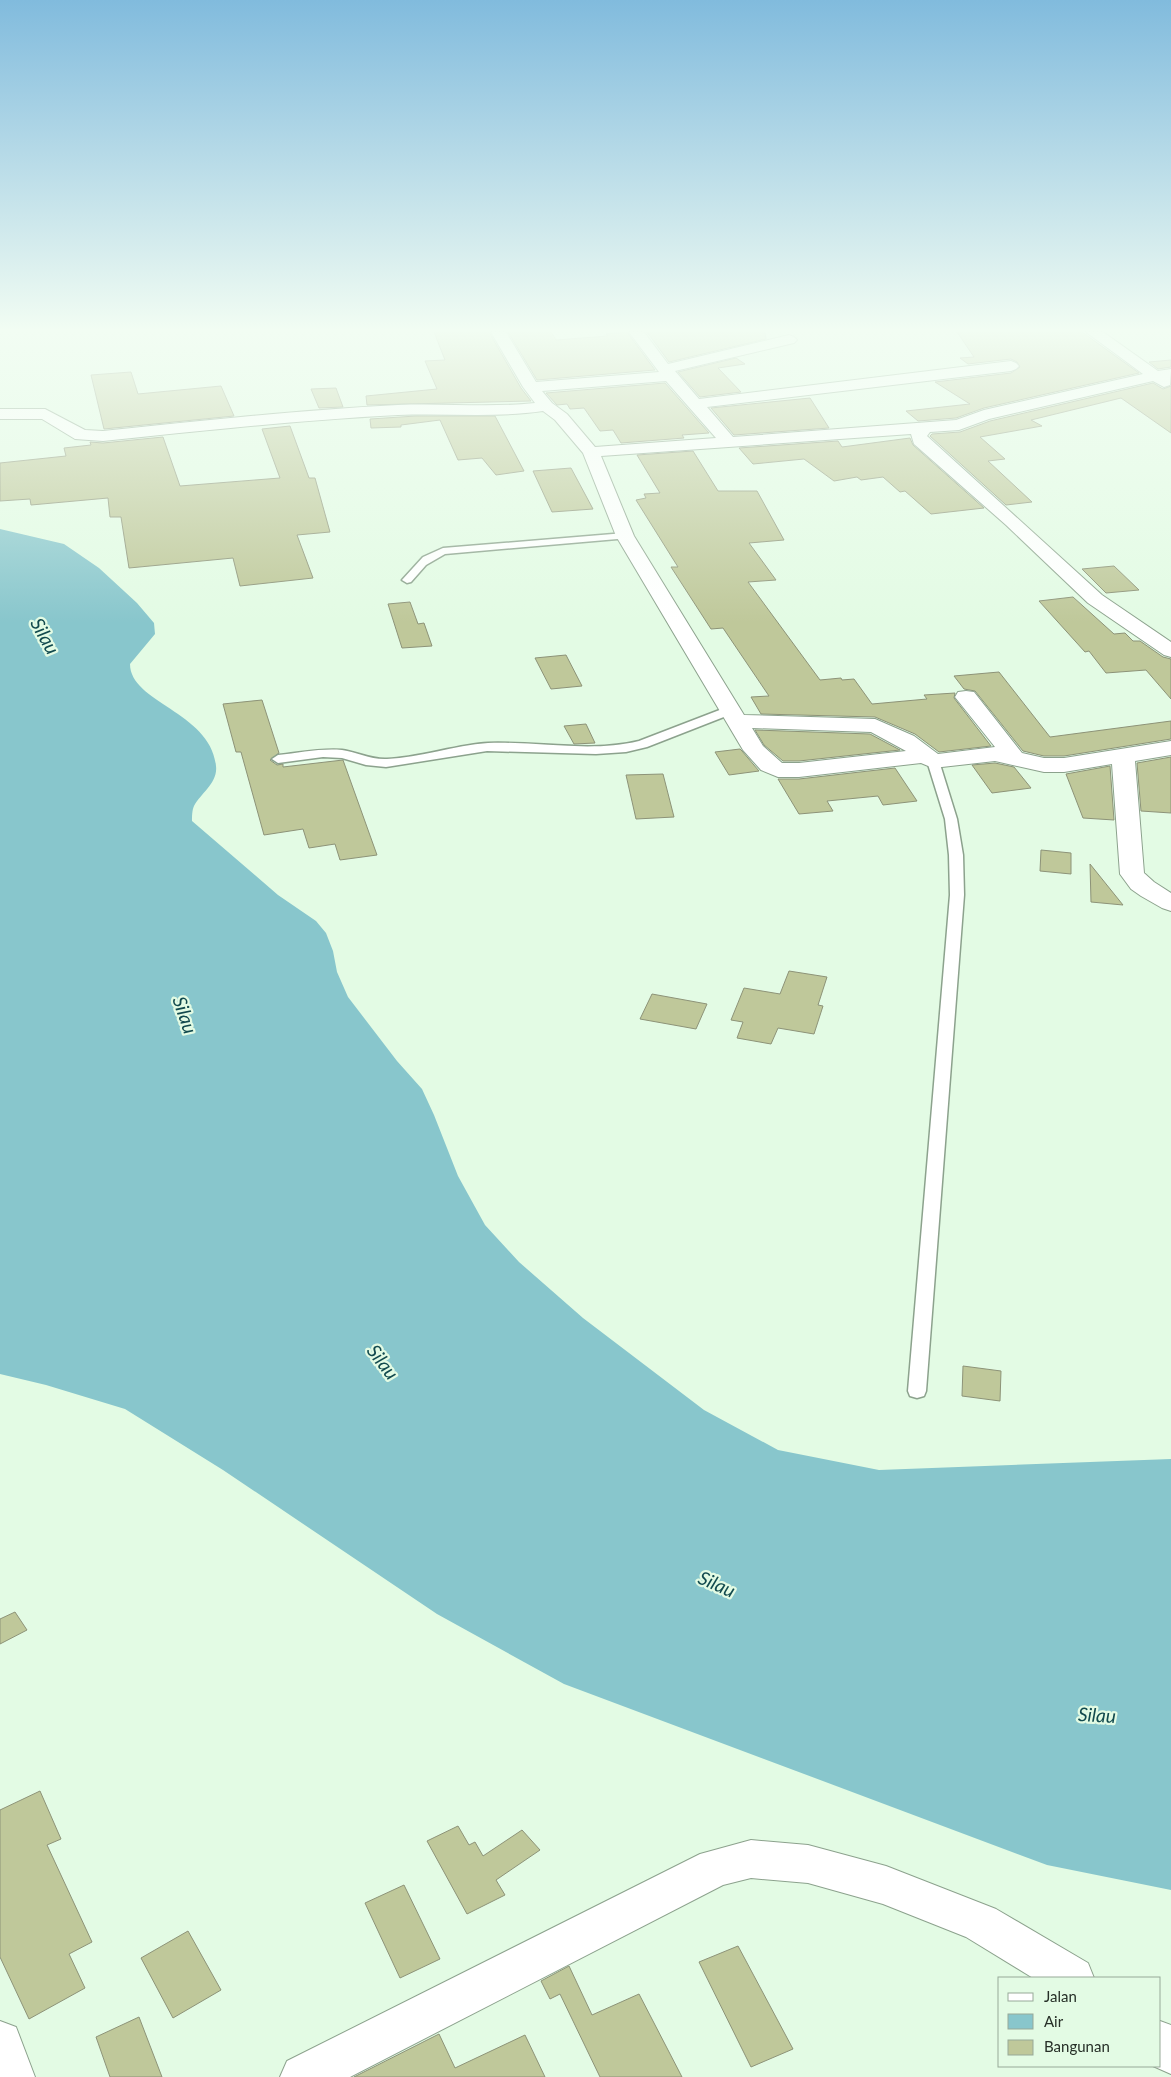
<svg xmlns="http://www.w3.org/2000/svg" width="1171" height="2077" font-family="Lato,sans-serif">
	<rect width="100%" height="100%" fill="#e3fbe4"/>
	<path fill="#88c6cc" d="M0 529 64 544 99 568 137 603 154 623 155 634 130 664C130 703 211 712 216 766 218 783 201 793 194 806 192 810 192 817 192 821L278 895 316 921 326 933 333 951 337 972 348 997 397 1061 422 1089 434 1115 458 1176 485 1225 519 1262 583 1318 704 1410 778 1450 879 1470 1171 1459V1890L1047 1865 564 1684 437 1614 223 1470 125 1409 46 1385 0 1374Z"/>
	<path fill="#bfc89a" stroke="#8d9378" d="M434 332H489L521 388 531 401 367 405 366 396 437 389 425 361 445 360Z
		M508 332H551L556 340 608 336 606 334 627 332 655 370 537 380Z
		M647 332H765L766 339 669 362Z
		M957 332H1082L1139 373 984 408 956 418 918 421 906 411 970 404 935 382 1011 373 1020 367 1017 362 1011 359 968 364 960 358 974 357Z
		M736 358 745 364 718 368 741 392 700 397 678 372Z
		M1171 360V367L1158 369 1149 362Z
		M131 372 138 394 221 386 234 416 104 429 91 375Z
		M665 383 709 433 682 435 684 438 621 443 613 430 600 431 584 408 570 409 567 404 557 405 546 393Z
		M1153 383 1163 389 1171 386V433L1121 398 1031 420 1042 426 980 437 1005 459 988 461 1032 502 1006 505 930 436 932 434 960 432 990 421Z
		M336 388 343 407 319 408 311 389Z
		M810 398 829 428 734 435 711 408Z
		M416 416H495L524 471 496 475 482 458 458 460 440 420 401 425V427L371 428 370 419Z
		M290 426 309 478H315L330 532 297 535 313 578 240 586 233 558 129 568 121 517H110L108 498 31 505 30 499 0 501V463L66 456 64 448 91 445 90 442 103 443 163 437 180 486 280 478 262 429Z
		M910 438 913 445 984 508 931 514 905 491 900 492 883 477 861 480 857 477 834 481 804 459 753 464 739 448 838 441 842 447Z
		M693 451 718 491H757L784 540 749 543 776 580 748 582 820 680 841 678 842 680 854 679 872 704 927 699 924 695 955 693 954 698 991 746 939 752 915 734 875 717 761 714 751 697 769 696 723 628 711 629 671 567H678L636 500 646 498 644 494 660 493 637 455Z
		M571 468 593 509 552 512 533 471Z
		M1114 566 1139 590 1106 593 1082 569Z
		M1073 597 1114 634 1125 633 1133 641H1140L1163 657 1171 659V699L1146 670 1106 673 1089 651 1085 652 1039 601Z
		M410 602 418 624 424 623 432 646 402 648 388 604Z
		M566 655 582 686 551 689 535 658Z
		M999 672 1050 737 1171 721V739L1064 756H1044L1023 751 975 691 964 689 954 676Z
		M262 700 279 753 270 760 277 765 283 764V767L343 760 377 855 340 860 335 844 309 848 303 829 264 835 241 752H236L223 704Z
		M586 724 595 743 574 744 564 726Z
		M755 730 870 734 900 750 799 761H783L764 745Z
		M740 749 742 751 759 771 729 775 715 752Z
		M1171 757V813L1141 811 1137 763Z
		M995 763 1014 767 1031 788 992 793 972 765Z
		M1110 766 1114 820 1083 818 1066 774Z
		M895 768 917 801 883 805 878 796 827 801 833 811 799 814 778 779H799Z
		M663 774 674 817 636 819 626 775Z
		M1041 850 1071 853V874L1040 871Z
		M1090 864 1123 905 1091 902Z
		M789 971 827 977 818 1005 823 1006 814 1034 778 1028 771 1044 737 1038 743 1022 731 1020 744 988 780 994Z
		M652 994 707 1004 696 1029 640 1019Z
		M963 1366 1001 1371 1000 1401 962 1396Z
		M15 1612 27 1630 0 1644V1619Z
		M40 1791 61 1839 47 1845 92 1942 69 1954 85 1988 29 2019 0 1957V1810Z
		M458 1826 469 1845 475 1842 483 1856 522 1830 540 1850 496 1880 505 1895 467 1914 427 1841Z
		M404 1885 440 1959 400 1978 365 1903Z
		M188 1931 221 1990 173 2018 141 1958Z
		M738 1946 793 2049 751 2067 699 1962Z
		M569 1966 592 2015 639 1994 682 2077H600L560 1994 550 1999 541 1981Z
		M139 2017 162 2077H110L96 2037Z
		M439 2034 455 2068 525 2035 545 2077H354Z"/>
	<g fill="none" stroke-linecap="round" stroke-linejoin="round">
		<g stroke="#8ca28d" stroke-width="3">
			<path id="service" d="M625 533 629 534V538L445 554 426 565 411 582 407 583 402 580 423 557 443 548Z
				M730 706 736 710 734 713 647 747 626 752 596 754 487 751 386 767 366 765 342 758 323 757 278 763 272 759 278 755C299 753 321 748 342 750 357 752 371 760 387 759 420 758 454 745 488 743 538 741 590 753 639 741Z
				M933 757 939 761 957 819 963 855 964 895 926 1391 924 1396 917 1398 910 1396 908 1391 950 895 949 855 945 819 927 761Z"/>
		</g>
		<g stroke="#8ca28d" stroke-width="2">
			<path id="minor" d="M491 332H506L536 382 659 372 629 332H644L668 364 789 335 794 337 797 340 794 343 675 371 699 399 1011 361 1016 363 1019 366 1016 369 1011 371 707 407 733 437 956 420 984 410 1143 374 1086 332H1103L1158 371 1171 369 1170 385 1164 387 1153 381 989 419 959 430 930 432 927 436 1102 595 1171 642V657L1164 655 1088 603 1006 525 914 444 911 434 601 456 634 536 744 715 875 719 914 736 938 754 995 747 955 697 958 692 966 691 974 692 1022 753 1044 758H1064L1171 741V755L1135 761 1144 873 1154 882 1171 893V911L1162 908 1141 896 1131 889 1120 874 1112 764 1064 772H1044L995 761 933 768 921 763 799 777H778L761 770 743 750 616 536 583 453 555 420 543 411C495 418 447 413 398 415 300 420 201 431 103 441L75 439 42 419H0V409H45L85 430 103 431C201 421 300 410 398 405 444 403 490 408 535 403L523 387ZM666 381 716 438 595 447 567 414 552 403 542 391ZM752 728 871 732 906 751 799 763H782L763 746Z
				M751 1840 808 1845 886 1866 996 1909 1088 1963 1094 1978H1033L966 1937 883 1904 808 1883 751 1878 723 1885 350 2077H280L287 2061 700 1854Z
				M0 2021 16 2027 35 2077H0Z
				M1160 2021 1171 2025V2074L1153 2066H1160Z"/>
		</g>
		<use href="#service" fill="#fff" fill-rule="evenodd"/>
		<use href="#minor" fill="#fff" fill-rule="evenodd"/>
	</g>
	<linearGradient id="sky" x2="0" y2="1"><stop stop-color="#81bbdd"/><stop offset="0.53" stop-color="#f2fdf3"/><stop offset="1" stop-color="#f2fdf3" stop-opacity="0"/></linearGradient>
	<rect width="1171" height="623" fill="url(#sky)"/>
	<g text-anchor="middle" stroke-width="4.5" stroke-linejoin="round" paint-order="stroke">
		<g font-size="19" font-style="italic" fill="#124a4e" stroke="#e3fbe4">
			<text transform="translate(45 636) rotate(61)" y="7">Silau</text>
			<text transform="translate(185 1015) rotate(71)" y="7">Silau</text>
			<text transform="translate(383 1362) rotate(53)" y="7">Silau</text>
			<text transform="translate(717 1584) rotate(24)" y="7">Silau</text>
			<text transform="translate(1097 1715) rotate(3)" y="7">Silau</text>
		</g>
	</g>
	<rect x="998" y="1977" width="162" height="90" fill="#e3fbe4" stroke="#97a998"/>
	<rect x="1008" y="1993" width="25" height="8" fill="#ffffff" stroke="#97a998"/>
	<text x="1044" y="2002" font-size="15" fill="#262f27">Jalan</text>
	<rect x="1008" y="2014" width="25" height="15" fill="#88c6cc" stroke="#97a998"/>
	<text x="1044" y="2027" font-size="15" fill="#262f27">Air</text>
	<rect x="1008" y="2040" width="25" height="15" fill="#bfc89a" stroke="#97a998"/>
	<text x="1044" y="2052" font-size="15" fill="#262f27">Bangunan</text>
</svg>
